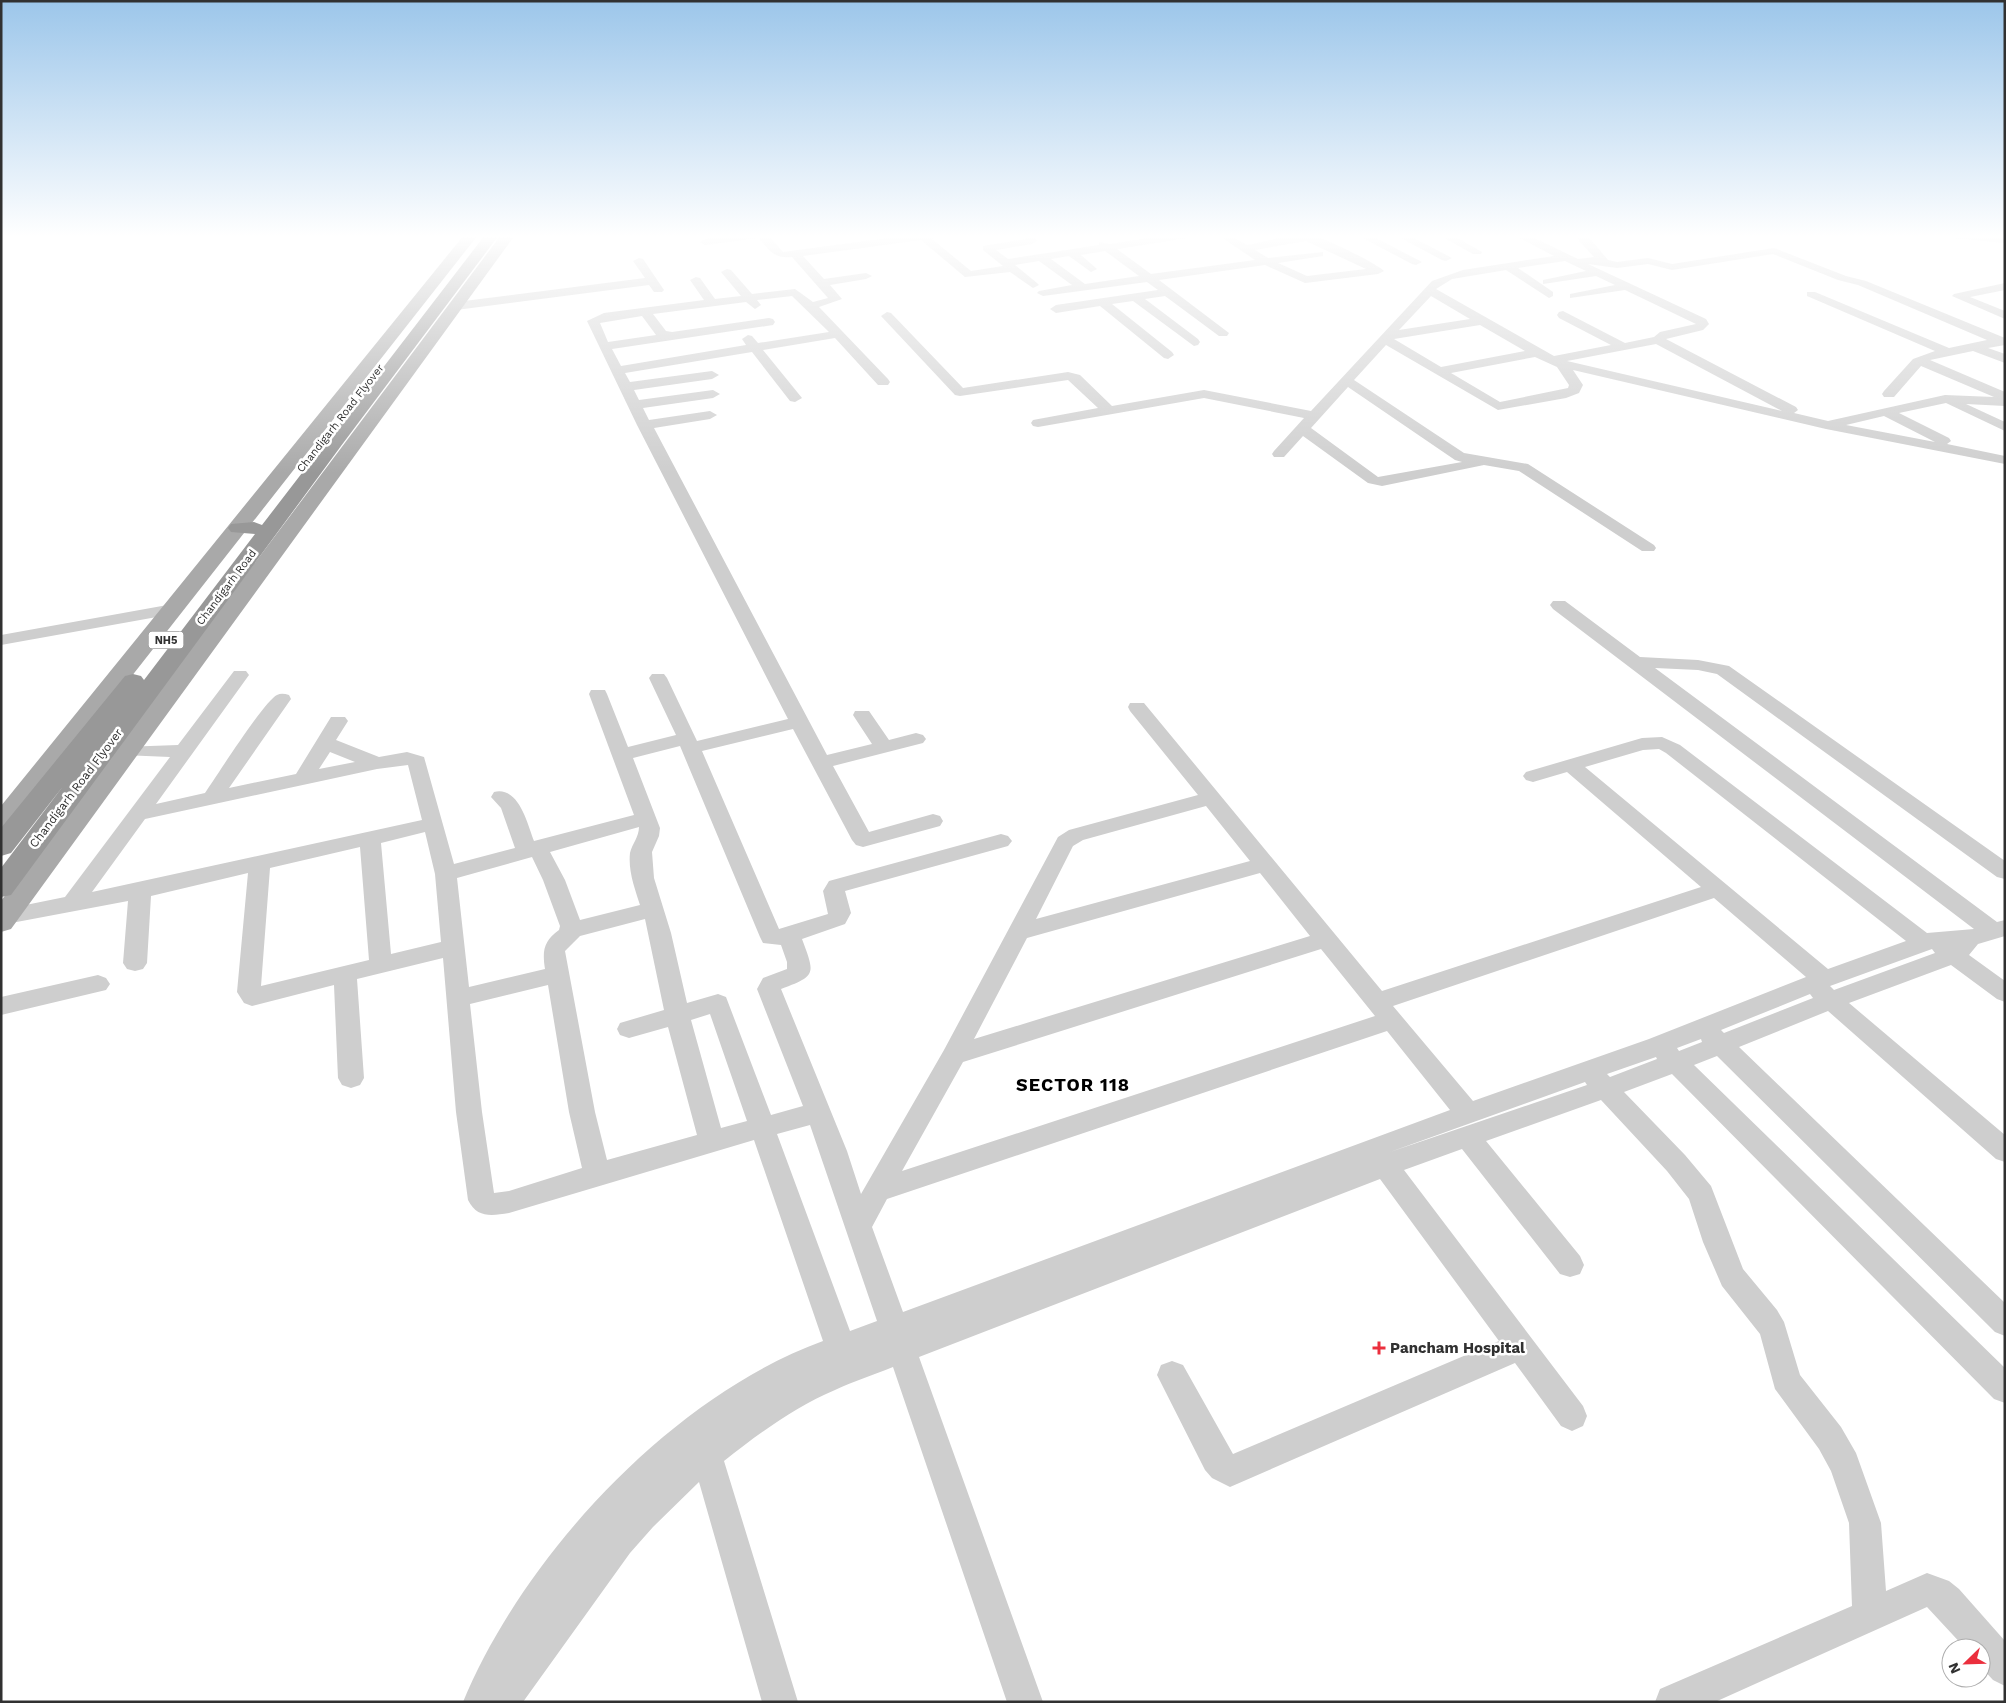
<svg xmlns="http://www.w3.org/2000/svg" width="2006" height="1703" font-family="'Work Sans',sans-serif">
	<rect width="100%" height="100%" fill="#fff"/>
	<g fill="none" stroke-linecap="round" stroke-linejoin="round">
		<path fill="#cecece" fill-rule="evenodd" d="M733 235H768L783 252 910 235H940L932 239 971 271 1003 266 983 250V246L1026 239 1025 235H1035L1037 241 1032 244 996 250 1008 259 1099 245V242L1110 244 1167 235H1193L1188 238 1117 249 1151 274 1255 260 1218 235H1230L1247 245C1267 242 1293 232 1311 235 1323 237 1376 263 1384 271L1378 274 1305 283 1265 265 1159 280 1229 333 1227 336H1219L1165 296 1145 299 1198 339 1200 342 1198 345 1194 346 1133 301 1112 304 1172 352 1174 355 1168 359 1164 358 1100 306 1056 313 1050 309 1056 305 1158 290 1147 282 1043 296 1037 293 1039 291 1072 285 1039 261 1015 265 1037 283 1039 285 1033 288 1010 272 965 277 921 240 803 256 824 279 866 273 872 276 866 279 830 285 842 299 819 307 888 379 890 382 888 385H878L835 338 763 350 802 398 795 402 790 401 752 352 625 373 630 382 712 371 719 375 712 379 634 390 639 400 713 390 720 394 713 398 643 408 649 420 710 411 717 415 710 419 654 428 827 755 872 744 853 715 855 711H869L889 740 916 733 923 735 926 739 923 743 833 766 869 832 933 814 940 816 943 821 940 826 863 847 856 845 852 840 793 729 702 751 779 929 828 914 823 891 829 881 1001 834 1008 836 1012 841 1008 846 845 891 851 913 845 924 802 939C815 974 817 976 781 989L847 1151 861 1194 944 1050 1058 837 1069 830 1198 795 1130 711 1128 707 1130 703H1144L1382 991 1701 887 1567 772 1533 782 1526 780 1523 776 1526 772 1642 738 1662 737 1680 745 1927 933 1974 929 1553 609 1550 605 1553 601H1565L1640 657 1698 660 1729 666 2005 861V879L1997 877 1717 674 1698 670 1655 668 1997 922 2005 920V936L1978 944 1969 955 2005 981V1002L1997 999 1951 965 1849 1003 2005 1135V1162L1996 1159 1828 1011 1739 1047 2005 1303V1336L1995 1332 1717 1056 1694 1065 2005 1368V1403L1994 1399 1672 1074 1624 1092 1685 1155 1711 1186 1743 1269 1777 1310 1784 1322 1800 1375 1841 1427 1856 1453 1881 1523 1886 1591 1927 1573 1949 1581 1959 1589 2005 1641V1686L1993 1680 1981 1667V1648H1965L1927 1607 1715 1702H1655L1660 1689 1852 1606 1849 1523 1831 1471 1819 1449 1775 1389 1760 1334 1722 1286 1703 1242 1689 1199 1667 1171 1601 1100 1486 1141 1580 1256 1584 1265 1580 1274 1570 1277 1560 1274 1462 1149 1404 1170 1583 1406 1587 1416 1583 1426 1572 1431 1561 1426 1515 1363 1230 1487 1212 1478 1205 1470 1157 1375 1161 1365 1172 1361 1183 1365 1233 1454 1499 1341 1380 1179 919 1357 1043 1702H1007L893 1367C873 1375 854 1381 835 1390 795 1407 758 1434 724 1461L798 1702H762L699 1482 653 1527 630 1553 523 1702H463C524 1555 672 1396 823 1341L754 1140 509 1213C491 1216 477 1218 468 1200L456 1112 443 958 357 979 364 1078 360 1085 351 1088 342 1085 338 1078 334 985 252 1006 244 1003 237 992 248 873 151 896 147 963 143 969 135 971 127 969 123 963 128 901 6 924 1 922V910L65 897 170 757 122 755 119 751 122 747 178 745 234 671H246L249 675 156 804 205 793C216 777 265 700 277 695 281 693 285 694 289 695L291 699 229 788 296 774 331 717H345L348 721 336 740 379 757 407 752 424 757 454 864 515 848 501 808 491 797 494 792C519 786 527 823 534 841L634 815 589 694 591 690H605L607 694 628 747 676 735 649 678 652 674H664L667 678 697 741 788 719 637 425 587 321 604 313 704 300 690 280 696 277 700 278 715 299 741 296 721 272 727 269 731 270 752 294 795 289 813 302 828 298 792 257C774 259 769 250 759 238L705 245 700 242 705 239ZM1306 241 1366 269 1307 276 1278 263 1323 256V252L1268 258 1255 250ZM1105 251 1139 276 1085 284 1051 259 1069 256 1091 272 1097 269 1081 255ZM792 296 829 332 758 343 752 336 748 335 742 339 746 345 621 366 612 349 773 325 775 322 773 319 769 318 672 332 666 331 653 314 746 302 755 309 761 305 757 300ZM642 316 656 335 608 342 600 323ZM680 746 760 937 763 943 781 945 787 962V969L763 978 757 989 803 1106 771 1115 726 997 718 994 687 1003 671 933 654 878 652 852 659 836 660 828 633 758ZM1659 749 1666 753 1906 941 1828 969 1585 767 1643 750ZM330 752 355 762 319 769ZM408 765 422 820 92 892 145 819 377 769ZM1206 806 1250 861 1036 919 1073 846 1083 840ZM639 827C639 837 632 844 630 853 628 871 635 889 640 905L580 920 565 880 550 852ZM425 832 435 874 441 942 391 954 381 843ZM360 847 369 960 261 986 270 868ZM532 857 543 880 560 926 559 930C544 941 542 950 545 969L469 987 457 878ZM1260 873 1310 936 974 1039 1027 938ZM1714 898 1806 977 1649 1039 1473 1101 1393 1006ZM645 919 664 1010 620 1023 617 1029 620 1035 629 1038 668 1027 697 1135 607 1160 595 1112 565 951 580 936ZM1321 949 1375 1016 902 1171 963 1062ZM1932 949 1935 953 1834 990 1830 986ZM548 985 569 1112 582 1168 509 1191 494 1193 482 1112 470 1004ZM1810 994 1813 998 1724 1033 1721 1030ZM710 1014 747 1121 721 1128 691 1020ZM1387 1031 1450 1110 903 1312 872 1227 887 1199ZM1701 1039 1702 1042 1679 1051 1677 1048ZM1656 1057 1657 1059 1610 1077 1607 1074ZM1585 1082 1587 1085 1390 1152ZM810 1125 877 1321 850 1331 777 1134Z
			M1357 235H1370L1422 262 1416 265 1412 264Z
			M1395 235H1408L1452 258 1446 261 1442 260Z
			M1439 235H1452L1482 252 1481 254H1473Z
			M1514 235H1528L1578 259 1594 257 1579 241 1577 235H1587L1608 260 1617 262 1648 258 1672 264 1774 248 1846 276 1866 281 2005 338V345L1988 348 2005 354V363L1973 351 1930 360 2005 392V406L1966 404 2005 422V431L1946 403 1899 413 1949 438 1951 441 1947 444 2005 456V464L1826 429 1573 370 1583 385 1579 393 1566 398 1498 410 1386 345 1354 380 1464 453 1528 464 1654 545 1656 548 1654 551H1642L1519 471 1484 465 1382 486 1368 483 1303 436 1284 457H1274L1272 454 1274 451 1304 418 1204 398 1038 427 1033 426 1031 423 1033 420 1098 408 1068 380 960 396 955 395 881 316 887 312 891 313 963 388 1068 372 1080 375 1112 406 1204 390 1311 411 1432 281 1463 270 1554 256ZM1773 254 1838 280 1858 285 1987 340 1949 348 1815 292H1807V296L1935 351 1913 359 1884 391 1882 394 1884 397H1894L1921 366 1994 397 1945 395 1828 421 1794 413 1798 410 1796 407 1666 339 1703 330 1709 324 1706 319 1588 264 1617 268 1648 264 1672 270ZM1565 261 1586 271 1543 280V284L1596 276 1615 285 1570 294V298L1625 290 1696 324 1660 332 1654 337 1625 343 1563 311 1559 312 1557 315 1559 318 1611 345 1554 356 1436 289 1452 279 1506 270 1549 298 1553 296V292L1518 268ZM1431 296 1470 319 1399 330ZM1480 325 1525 351 1441 367 1394 339ZM1656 344 1782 411 1567 361ZM1535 357 1557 367 1569 385 1568 388 1500 402 1451 373ZM1348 387 1455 460 1462 462 1378 477 1311 428ZM1884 416 1935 442 1846 425Z
			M1948 235 2005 237V243L1953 238Z
			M639 258 643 259 664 290 662 292H654L649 285 456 310 450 306 456 302 645 278 633 261Z
			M2005 283V290L1970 297 2005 311V319L1952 296 1954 294Z
			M173 604 179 605 182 609 179 613 1 645V635Z
			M98 975 106 978 110 984 106 990 1 1015V997Z"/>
		<path fill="#a9a9a9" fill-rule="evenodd" d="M464 235H478L11 830 1 833V806Z
			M501 235H515L11 929 1 932V901Z"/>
		<path fill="#989898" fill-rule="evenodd" d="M485 235H499L341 446 11 895 1 897V868L64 785 11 853 1 856V828L125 676 133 674 141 676 144 680 255 534 231 532 228 528 231 524 254 522 262 525Z"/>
	</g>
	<linearGradient id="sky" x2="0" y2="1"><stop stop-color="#9cc6ea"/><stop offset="0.5" stop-color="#fff"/><stop offset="1" stop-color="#fff" stop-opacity="0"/></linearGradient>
	<rect width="2006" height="473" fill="url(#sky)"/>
	<path fill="#eb2f3d" stroke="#fff" stroke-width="2" d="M1376.5 1340.5h5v5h5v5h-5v5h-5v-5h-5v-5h5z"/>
	<g text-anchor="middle" stroke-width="5" stroke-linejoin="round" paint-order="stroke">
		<g font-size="11" fill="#313131" stroke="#fff">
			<text transform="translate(340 418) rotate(-52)" y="4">Chandigarh Road Flyover</text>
			<text transform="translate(226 587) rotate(-53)" y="4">Chandigarh Road</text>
		</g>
		<rect fill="#fff" stroke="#6f6f6f" stroke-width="1" x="148.5" y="631.5" width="35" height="17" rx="4"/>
		<g font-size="11" font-weight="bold" fill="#313131">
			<text x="166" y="644">NH5</text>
		</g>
		<g font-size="12" fill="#313131" stroke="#fff">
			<text transform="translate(76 788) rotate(-53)" y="4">Chandigarh Road Flyover</text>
		</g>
		<g font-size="15" font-weight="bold" fill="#313131" stroke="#fff" text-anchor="start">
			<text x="1390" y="1353">Pancham Hospital</text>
		</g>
		<g font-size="18" font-weight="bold" letter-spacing="1" fill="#000" stroke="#fff">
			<text x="1073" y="1091">SECTOR 118</text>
		</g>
	</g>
	<rect width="2006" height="1703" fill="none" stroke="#313131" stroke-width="5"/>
	<g transform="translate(1966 1663) rotate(247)"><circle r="24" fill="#ffffff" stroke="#adadad"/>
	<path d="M0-4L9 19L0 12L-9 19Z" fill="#eb2f3d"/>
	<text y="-8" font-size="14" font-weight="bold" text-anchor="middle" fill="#313131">N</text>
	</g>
</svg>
